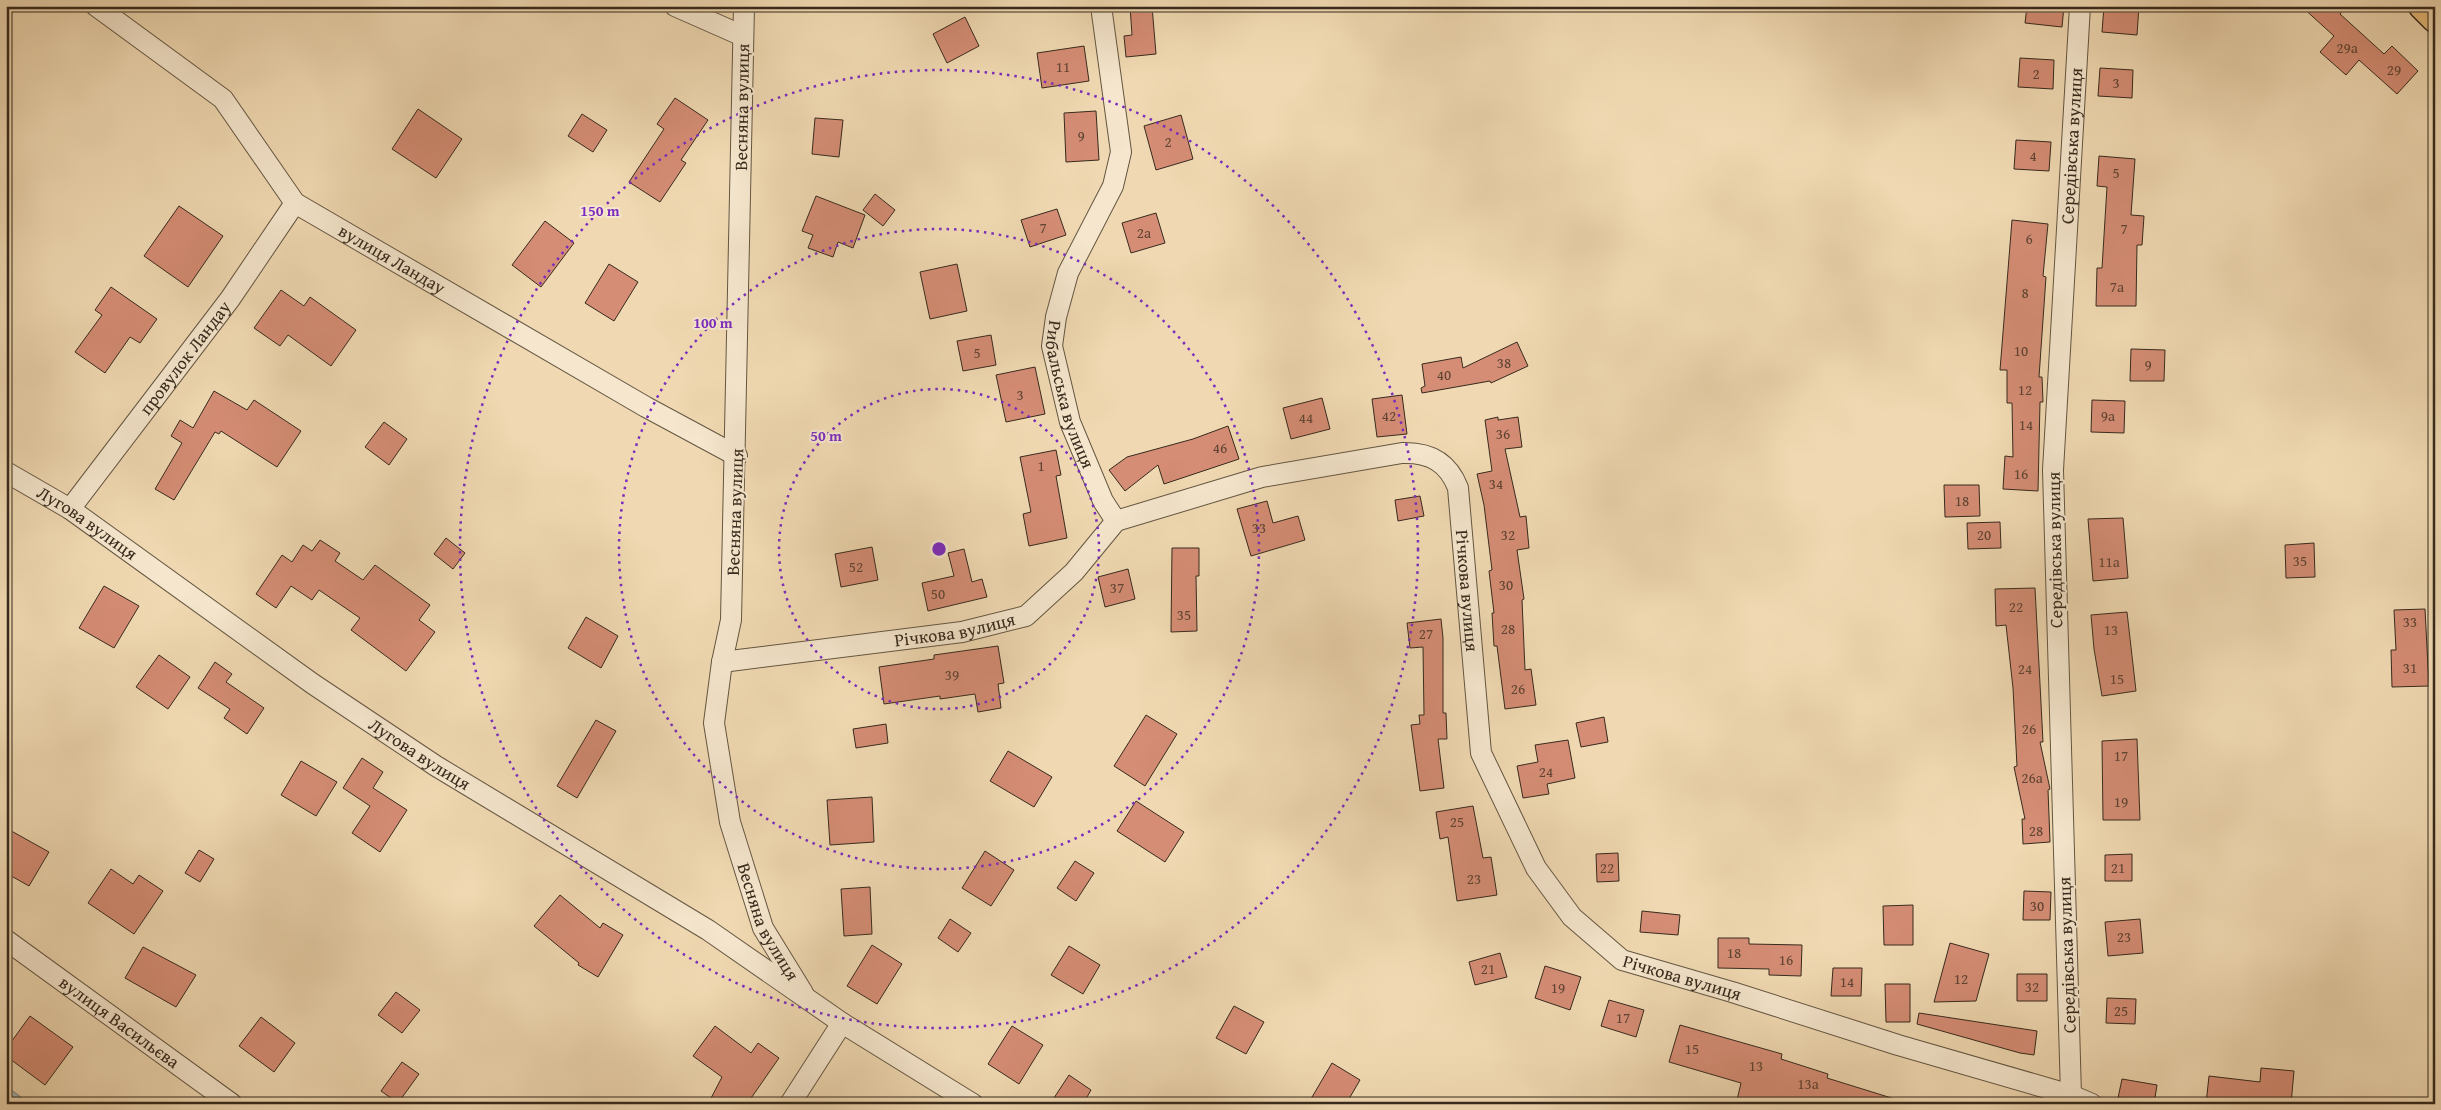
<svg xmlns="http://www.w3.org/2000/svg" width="2441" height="1110" font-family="'Gentium Book Plus',serif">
	<rect width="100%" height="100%" fill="#f0d9b2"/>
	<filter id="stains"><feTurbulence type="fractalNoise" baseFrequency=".004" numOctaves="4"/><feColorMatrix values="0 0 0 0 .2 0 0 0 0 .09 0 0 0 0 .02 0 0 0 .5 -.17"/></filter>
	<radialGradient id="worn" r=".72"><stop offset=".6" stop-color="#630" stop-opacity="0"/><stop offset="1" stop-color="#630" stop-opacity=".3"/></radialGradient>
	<path fill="#a0b7b8" stroke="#767f7a" d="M6 1086 30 1104H6Z"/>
	<path fill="#d58d75" stroke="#362a1d" d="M1130 6H1152L1156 54 1126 57 1124 36 1132 35Z
		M2027 6H2064L2062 27 2025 23Z
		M2104 6H2139L2137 35 2102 32Z
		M2301 6H2347L2340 14 2384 54 2392 46 2418 71 2397 94 2359 60 2346 75 2320 52 2334 36Z
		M965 17 979 46 947 63 933 34Z
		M1084 46 1089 81 1042 88 1037 53Z
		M2020 58 2054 60 2053 89 2018 87Z
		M2100 68 2133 70 2132 98 2098 96Z
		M675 98 708 120 681 160 686 163 660 202 629 182 664 129 657 124Z
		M418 109 462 139 436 178 392 149Z
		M1096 111 1099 160 1066 162 1064 113Z
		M582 114 607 130 593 152 568 136Z
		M1181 115 1193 159 1156 170 1144 126Z
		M815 118 843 120 839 157 812 154Z
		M2016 140 2051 142 2049 171 2014 169Z
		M2099 156 2135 159 2131 215 2144 216 2142 245H2137L2136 306H2096L2097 268H2102L2107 187 2097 186Z
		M875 194 895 210 883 226 863 210Z
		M816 196 865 215 853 248 838 242 833 257 808 248 813 235 802 231Z
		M179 206 223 236 188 287 144 256Z
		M1057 209 1066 235 1030 247 1021 220Z
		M1156 213 1165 243 1131 253 1122 223Z
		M2012 220 2048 224 2043 276 2046 277 2039 377H2042L2043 402H2040L2038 491 2003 489 2005 456 2013 457 2012 403H2007V370H2000Z
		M545 221 574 243 541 287 512 265Z
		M609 264 638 282 614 321 585 303Z
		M957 264 967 311 930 319 920 272Z
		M111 287 157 319 140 343 130 337 105 373 75 352 102 315 95 310Z
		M281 290 304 306 310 297 356 330 331 366 288 335 280 346 254 328Z
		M991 335 996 365 963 371 957 341Z
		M1517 342 1528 366 1491 383 1490 381 1422 393 1421 388 1425 386 1422 364 1461 357 1463 368Z
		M2131 349 2165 350 2164 381H2130Z
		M1035 367 1045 414 1006 422 996 375Z
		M214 391 247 410 254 400 301 431 277 467 221 431 219 434 215 432 174 500 155 489 182 443 171 436 180 420 193 428Z
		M1402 395 1407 434 1377 437 1372 399Z
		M1322 398 1330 429 1291 439 1283 408Z
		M2092 400 2125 401 2124 433 2091 432Z
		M1498 417V420L1518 417 1522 447 1505 449 1520 517 1526 516 1529 548 1517 550 1524 599 1522 600 1525 670 1531 669 1536 705 1505 709 1497 646H1494L1492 613H1494L1489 571 1492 570 1484 505 1477 474 1492 471 1485 420Z
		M384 422 407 439 389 465 365 447Z
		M1228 426 1239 459 1164 484 1158 465 1125 491 1109 470 1127 457 1193 439Z
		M1056 450 1061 475 1056 476 1067 538 1029 546 1023 514 1031 512 1020 457Z
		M1944 485H1979L1980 516 1945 517Z
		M1420 496 1424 516 1398 521 1395 500Z
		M1267 501 1273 523 1298 516 1305 540 1251 556 1237 509Z
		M2123 518 2128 578 2093 581 2088 519Z
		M2000 522 2001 548 1968 549 1967 523Z
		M446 538 465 553 453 569 434 554Z
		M320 540 340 553 335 561 363 580 375 565 430 605 419 620 435 632 406 671 351 630 360 618 319 590 312 600 291 586 276 608 256 594 282 555 292 562 303 545 312 551Z
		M2314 543 2315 577 2286 578 2285 545Z
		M872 547 878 580 841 587 835 554Z
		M1172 548H1199V576H1196L1197 631 1171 632Z
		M964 549 972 582 982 579 987 597 928 611 922 583 954 576 948 553Z
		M1128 569 1135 599 1105 607 1098 577Z
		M104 586 139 606 114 648 79 628Z
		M2035 588 2043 742H2040L2050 789 2048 790 2050 842 2023 844 2022 819H2025L2014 767 2017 766 2013 688 2006 625 1996 626 1995 589Z
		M2425 609 2429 686 2392 687 2391 650H2396L2394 610Z
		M2127 612 2136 691 2102 696 2094 649 2091 615Z
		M586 617 618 636 601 668 568 648Z
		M1441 619 1443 638V713H1446L1447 739H1438L1444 788 1420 791 1411 725 1420 724 1419 715H1424L1423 647 1410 648 1407 623Z
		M998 646 1004 683 998 684 1001 708 978 712 975 694 940 699V696L884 704 879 667 934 659V655Z
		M159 655 190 677 168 709 136 687Z
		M215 662 232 674 226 682 264 708 247 734 224 718 230 709 198 688Z
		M1146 715 1177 734 1145 786 1114 766Z
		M1604 717 1608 742 1581 747 1576 723Z
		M596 720 616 731 577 798 557 786Z
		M886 724 888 743 856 748 853 729Z
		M2137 739 2140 820H2103L2102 741Z
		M1568 740 1575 778 1547 784 1549 794 1523 798 1517 766 1538 762 1535 745Z
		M1008 751 1052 777 1034 807 990 781Z
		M362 758 383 772 373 788 407 810 380 852 352 833 370 806 343 788Z
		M301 761 337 782 316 816 281 795Z
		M872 797 874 842 830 845 827 800Z
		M1136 801 1184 832 1165 862 1117 831Z
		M1473 806 1483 858 1491 857 1497 895 1457 901 1448 837 1440 839 1436 812Z
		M6 828 49 852 29 886 6 873Z
		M199 850 214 859 200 882 185 873Z
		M985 851 1014 870 991 906 962 888Z
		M1618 853 1619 881 1597 882 1596 854Z
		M2132 854V881H2105V855Z
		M1075 861 1094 873 1076 901 1057 888Z
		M111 869 133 884 139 875 163 891 134 934 88 903Z
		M870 887 872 934 844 936 841 889Z
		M2024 891 2051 892 2050 920H2023Z
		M560 895 600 928 603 923 623 935 598 977 578 965 579 963 534 926Z
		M1913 905V945H1884L1883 906Z
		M1642 911 1680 915 1678 935 1640 932Z
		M950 919 971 933 958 952 938 938Z
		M2140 919 2143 953 2108 956 2105 922Z
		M1718 938H1749V944L1802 945 1801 976 1769 975V969L1718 968Z
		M1950 943 1989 954 1976 1001 1934 1002Z
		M872 945 902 964 877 1004 847 986Z
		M1069 946 1100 965 1083 994 1051 975Z
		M143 947 196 975 176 1007 125 978Z
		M1500 953 1507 977 1475 985 1469 962Z
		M1545 966 1581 977 1570 1010 1535 998Z
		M1833 968H1862L1861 996H1831Z
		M2017 974H2047V1001H2017Z
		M1885 984H1910V1022H1886Z
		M396 992 420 1010 402 1033 378 1015Z
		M2107 998 2136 999 2135 1024 2106 1023Z
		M1609 1000 1644 1010 1636 1037 1601 1026Z
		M1234 1006 1264 1022 1246 1054 1216 1038Z
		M1919 1013 2037 1031 2034 1055 2020 1053 1917 1024Z
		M30 1016 73 1047 45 1085 6 1056V1049Z
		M261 1017 295 1043 274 1072 239 1046Z
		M1680 1025 1782 1054 1781 1059 1828 1074 1827 1078 1898 1100 1897 1104H1736L1741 1083 1669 1062Z
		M715 1026 751 1053 758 1043 779 1058 747 1104H708L722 1077 693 1056Z
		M1012 1026 1043 1045 1019 1084 988 1064Z
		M402 1062 419 1074 398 1103 381 1091Z
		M1332 1063 1360 1080 1346 1104H1308Z
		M2261 1068 2294 1071 2291 1104H2206L2209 1076 2260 1082Z
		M1069 1075 1091 1090 1083 1104H1050Z
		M2122 1079 2157 1085 2154 1104 2118 1098Z"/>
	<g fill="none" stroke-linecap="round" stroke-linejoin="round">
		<g stroke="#645642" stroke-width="22">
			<g id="minor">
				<path id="s1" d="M96 6 223 99 295 203 646 407 737 456"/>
				<path d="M675 6 743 36"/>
				<path id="s2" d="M744 6 731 620 722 662 714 723 730 822 763 928 803 993"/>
				<path id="s3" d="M1101 6 1121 152 1113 186 1068 273 1056 317 1052 346 1070 422 1103 501 1116 521"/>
				<path id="s4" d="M6 472 70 509 313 684 436 766 708 930 842 1023 973 1104"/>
				<path id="s5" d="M70 509 230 299 295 203"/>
				<path id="s6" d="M722 662 962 632 1026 616 1074 572 1116 521 1262 477 1402 453C1430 452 1448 462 1458 488L1481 753 1536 868 1572 917 1622 960 1732 992 1898 1045 2071 1095 2092 1104"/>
				<path id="s7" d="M6 940 232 1104"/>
				<path id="s8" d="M2071 1095 2053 470 2080 6"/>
				<path d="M790 1104 842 1023"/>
			</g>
		</g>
		<g stroke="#362a1d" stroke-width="29">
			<path id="major" d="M2422 6 2435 19"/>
		</g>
		<use href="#minor" stroke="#f5e6cd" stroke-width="20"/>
		<use href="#major" stroke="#e8bc79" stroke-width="26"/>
	</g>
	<g fill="none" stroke="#7b2cbf" stroke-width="2.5" stroke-dasharray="2.5 5">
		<circle cx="939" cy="549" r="160"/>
		<circle cx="939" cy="549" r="320"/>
		<circle cx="939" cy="549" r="479"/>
	</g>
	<g text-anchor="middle" stroke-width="4" stroke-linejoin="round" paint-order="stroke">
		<g font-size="15" fill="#5e4333">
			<text x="2347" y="53">29а</text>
			<text x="1063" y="72">11</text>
			<text x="2394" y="75">29</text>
			<text x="2036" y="79">2</text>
			<text x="2116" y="88">3</text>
			<text x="1081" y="141">9</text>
			<text x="1168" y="147">2</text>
			<text x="2033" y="161">4</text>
			<text x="2116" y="178">5</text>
			<text x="1043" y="233">7</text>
			<text x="2124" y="234">7</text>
			<text x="1144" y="238">2а</text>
			<text x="2029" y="244">6</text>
			<text x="2117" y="292">7а</text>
			<text x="2025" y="298">8</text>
			<text x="2021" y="356">10</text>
			<text x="977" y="358">5</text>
			<text x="1504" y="368">38</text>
			<text x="2148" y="370">9</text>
			<text x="1444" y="380">40</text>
			<text x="2025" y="395">12</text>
			<text x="1020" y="400">3</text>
			<text x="1389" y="421">42</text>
			<text x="2108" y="421">9а</text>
			<text x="1306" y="423">44</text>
			<text x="2026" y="430">14</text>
			<text x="1503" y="439">36</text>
			<text x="1220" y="453">46</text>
			<text x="1041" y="471">1</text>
			<text x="2021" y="479">16</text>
			<text x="1496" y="489">34</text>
			<text x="1962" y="506">18</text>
			<text x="1259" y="533">33</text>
			<text x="1508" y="540">32</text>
			<text x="1984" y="540">20</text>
			<text x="2300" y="566">35</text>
			<text x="2109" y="567">11а</text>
			<text x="856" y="572">52</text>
			<text x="1506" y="590">30</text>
			<text x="1117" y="593">37</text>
			<text x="938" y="599">50</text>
			<text x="2016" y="612">22</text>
			<text x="1184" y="620">35</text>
			<text x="2410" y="627">33</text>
			<text x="1508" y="634">28</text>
			<text x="2111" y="635">13</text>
			<text x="1426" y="639">27</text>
			<text x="2410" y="673">31</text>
			<text x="2025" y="674">24</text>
			<text x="952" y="680">39</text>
			<text x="2117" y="684">15</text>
			<text x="1518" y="694">26</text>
			<text x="2029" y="734">26</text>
			<text x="2121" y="761">17</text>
			<text x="1546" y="777">24</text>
			<text x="2032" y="783">26а</text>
			<text x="2121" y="807">19</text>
			<text x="1457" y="827">25</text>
			<text x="2036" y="836">28</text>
			<text x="1607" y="873">22</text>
			<text x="2118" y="873">21</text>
			<text x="1474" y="884">23</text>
			<text x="2037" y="911">30</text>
			<text x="2124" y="942">23</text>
			<text x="1734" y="958">18</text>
			<text x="1786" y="965">16</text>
			<text x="1488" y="974">21</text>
			<text x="1961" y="984">12</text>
			<text x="1847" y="987">14</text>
			<text x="2032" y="992">32</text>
			<text x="1558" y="993">19</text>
			<text x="2121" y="1016">25</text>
			<text x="1623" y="1023">17</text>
			<text x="1692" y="1054">15</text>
			<text x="1756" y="1071">13</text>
			<text x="1808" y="1089">13а</text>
		</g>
		<g font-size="18" fill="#362a1d" stroke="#f5e6cd">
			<text transform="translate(742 107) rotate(-89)" y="6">Весняна вулиця</text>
			<text dy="6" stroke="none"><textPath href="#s8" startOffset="950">Середівська вулиця</textPath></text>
			<text dy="6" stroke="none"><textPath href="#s1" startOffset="396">вулиця Ландау</textPath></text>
			<text dy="6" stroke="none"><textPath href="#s5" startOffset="190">провулок Ландау</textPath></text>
			<text dy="6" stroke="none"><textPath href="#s3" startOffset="406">Рибальська вулиця</textPath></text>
			<text transform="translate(735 512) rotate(-88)" y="6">Весняна вулиця</text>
			<text dy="6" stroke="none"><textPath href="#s4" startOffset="96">Лугова вулиця</textPath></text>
			<text transform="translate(2055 550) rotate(-91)" y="6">Середівська вулиця</text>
			<text dy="6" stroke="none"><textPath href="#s6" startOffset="908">Річкова вулиця</textPath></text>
			<text dy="6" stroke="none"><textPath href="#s6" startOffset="235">Річкова вулиця</textPath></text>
			<text dy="6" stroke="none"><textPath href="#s4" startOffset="501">Лугова вулиця</textPath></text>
			<text dy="6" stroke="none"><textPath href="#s2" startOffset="926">Весняна вулиця</textPath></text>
			<text transform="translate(2067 955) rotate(-92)" y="6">Середівська вулиця</text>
			<text dy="6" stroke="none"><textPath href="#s6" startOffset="1388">Річкова вулиця</textPath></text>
			<text dy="6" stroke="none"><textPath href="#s7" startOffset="140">вулиця Васильєва</textPath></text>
		</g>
	</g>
	<circle cx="939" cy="549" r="8" fill="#7b2cbf" stroke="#f5e6cd" stroke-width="2.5"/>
	<g font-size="15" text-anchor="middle" font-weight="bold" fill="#7b2cbf" stroke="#f5e6cd" stroke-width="4" stroke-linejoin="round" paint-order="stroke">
		<text x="600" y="216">150 m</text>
		<text x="713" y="328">100 m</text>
		<text x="826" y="441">50 m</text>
	</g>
	<rect width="2441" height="1110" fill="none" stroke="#f0d9b2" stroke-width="25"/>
	<rect x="8" y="8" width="2426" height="1095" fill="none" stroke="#362a1d" stroke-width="2.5"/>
	<rect x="12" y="12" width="2416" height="1085" fill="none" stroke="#362a1d"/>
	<rect width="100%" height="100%" filter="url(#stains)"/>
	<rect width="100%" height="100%" fill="url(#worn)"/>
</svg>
